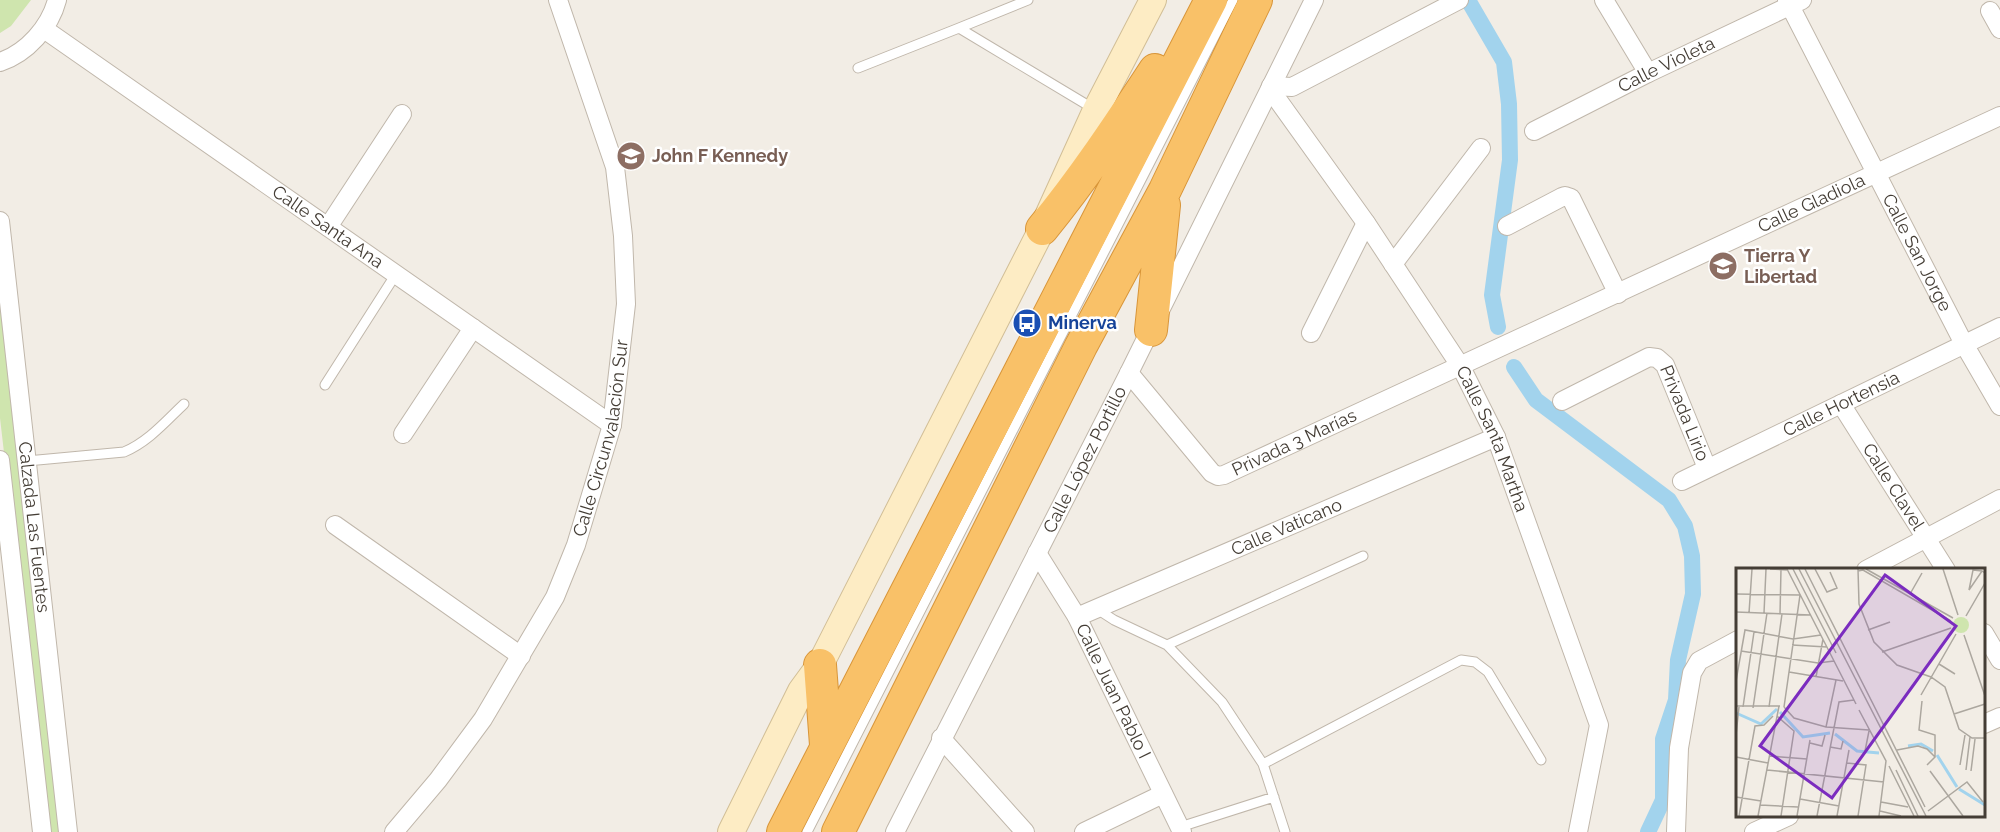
<svg xmlns="http://www.w3.org/2000/svg" width="2000" height="832" font-family="Raleway,sans-serif">
	<rect width="100%" height="100%" fill="#f2ede5"/>
	<path fill="#cfe5ae" d="M0 0H31L11 26 0 33Z
		M0 258 62 832H48L0 418Z"/>
	<g fill="none" stroke-linecap="round" stroke-linejoin="round">
		<path stroke="#a2d3ed" stroke-width="16" d="M1468 0 1504 62 1509 104 1510 160 1492 295 1498 327
			M1514 367 1536 400 1669 500 1685 526 1692 556 1693 594 1678 660 1676 700 1663 739V800L1648 832"/>
		<g stroke="#c0b7ab" stroke-width="11">
			<path id="lane" d="M959 28 1028 0
				M858 68 959 28 1094 109
				M325 385 396 274
				M27 461 124 452C148 442 165 422 184 404
				M1097 609 1114 620 1167 645 1222 702 1263 764 1285 832
				M1167 645 1363 556
				M1263 764 1461 660 1475 662 1488 672 1541 760
				M1180 827 1274 797
				M807 832 1233 0"/>
		</g>
		<g stroke="#c0b7ab" stroke-width="20">
			<g id="street">
				<path d="M1604 0 1648 73"/>
				<path id="s1" d="M1787 0 1964 344 2000 406"/>
				<path d="M1990 11 2000 29"/>
				<path id="s2" d="M44 29 612 425"/>
				<path d="M0 62C27 53 50 27 57 0"/>
				<path d="M1271 86 1292 87 1459 0"/>
				<path id="s3" d="M1270 89 1366 223 1461 367 1496 437 1599 725 1578 832"/>
				<path id="s4" d="M1534 131 1648 73 1802 0"/>
				<path id="s5" d="M0 221 68 832"/>
				<path d="M1507 226 1562 197 1565 196 1571 198 1618 294"/>
				<path d="M328 227 402 114"/>
				<path d="M1393 264 1481 148"/>
				<path d="M1311 333 1366 223"/>
				<path id="s6" d="M1129 373 1212 473 1218 476 1224 475 2000 116"/>
				<path id="s7" d="M1562 401 1649 357 1657 358 1665 365 1707 468"/>
				<path id="s8" d="M1841 404 1946 570"/>
				<path d="M403 434 473 328"/>
				<path d="M0 460 42 832"/>
				<path id="s9" d="M1682 481 2000 327"/>
				<path d="M335 525 521 656"/>
				<path id="s10" d="M1037 553 1077 617 1182 832"/>
				<path d="M1866 570 2000 499"/>
				<path id="s11" d="M1077 617 1496 437"/>
				<path d="M1984 633 2000 660"/>
				<path d="M1984 724 2000 717"/>
				<path d="M941 738 1025 832"/>
				<path id="s12" d="M394 832 438 780 483 719 555 597 576 545 612 425 626 304 623 236 615 167 558 0"/>
				<path id="s13" d="M895 832 1129 373 1314 0"/>
				<path d="M1084 832 1163 794"/>
				<path d="M1676 832 1679 748 1692 673 1699 661 1738 640"/>
				<path d="M1754 832 1789 816"/>
			</g>
		</g>
		<g stroke="#d1be96" stroke-width="28">
			<path id="secondary" d="M731 832 801 691 820 665 1042 229 1096 110 1153 0"/>
		</g>
		<g stroke="#d89539" stroke-width="34">
			<path id="highway" d="M1042 229C1083 179 1119 125 1155 70
				M1151 330 1164 205
				M820 665 826 745
				M783 832 1211 0
				M838 832 1081 346 1165 190 1256 0"/>
		</g>
		<use href="#lane" stroke="#fff" stroke-width="9"/>
		<use href="#street" stroke="#fff" stroke-width="18"/>
		<use href="#secondary" stroke="#fdecc4" stroke-width="26"/>
		<use href="#highway" stroke="#f9c168" stroke-width="32"/>
	</g>
	<defs>
		<g id="school-disc" transform="scale(1.5)"><circle r="9.5" fill="#8d6e63" stroke="#fff"/><path d="M0-5L7-2L0 1L-7-2ZM-4 1L0 2.5L4 1V4Q0 6-4 4Z" fill="#fff"/></g>
		<g id="bus-disc" transform="scale(1.5)"><circle r="9.5" fill="#1a4fb4" stroke="#fff"/><path d="M-5-6H5V4H4V6H2V4H-2V6H-4V4H-5ZM-3.5-4V0h7V-4ZM-3.5 1.2v1.5H-2V1.2ZM2 1.2v1.5H3.5V1.2Z" fill="#fff"/></g>
	</defs>
	<g fill-rule="evenodd">
		<use href="#school-disc" x="631" y="156"/>
		<use href="#school-disc" x="1723" y="266"/>
		<use href="#bus-disc" x="1027" y="323"/>
	</g>
	<g text-anchor="middle" stroke-width="5" stroke-linejoin="round" paint-order="stroke">
		<g font-size="18" fill="#443d35" stroke="#fff">
			<text dy="6" stroke="none"><textPath href="#s4" startOffset="148">Calle Violeta</textPath></text>
			<text dy="6" stroke="none"><textPath href="#s6" startOffset="790">Calle Gladiola</textPath></text>
			<text dy="6" stroke="none"><textPath href="#s2" startOffset="346">Calle Santa Ana</textPath></text>
			<text dy="6" stroke="none"><textPath href="#s1" startOffset="284">Calle San Jorge</textPath></text>
			<text dy="6" stroke="none"><textPath href="#s9" startOffset="177">Calle Hortensia</textPath></text>
			<text dy="6" stroke="none"><textPath href="#s7" startOffset="168">Privada Lirio</textPath></text>
			<text dy="6" stroke="none"><textPath href="#s12" startOffset="452">Calle Circunvalación Sur</textPath></text>
			<text dy="6" stroke="none"><textPath href="#s3" startOffset="416">Calle Santa Martha</textPath></text>
			<text dy="6" stroke="none"><textPath href="#s6" startOffset="220">Privada 3 Marías</textPath></text>
			<text dy="6" stroke="none"><textPath href="#s13" startOffset="418">Calle López Portillo</textPath></text>
			<text dy="6" stroke="none"><textPath href="#s8" startOffset="98">Calle Clavel</textPath></text>
			<text dy="6" stroke="none"><textPath href="#s5" startOffset="308">Calzada Las Fuentes</textPath></text>
			<text dy="6" stroke="none"><textPath href="#s11" startOffset="228">Calle Vaticano</textPath></text>
			<text dy="6" stroke="none"><textPath href="#s10" startOffset="158">Calle Juan Pablo I</textPath></text>
		</g>
		<g font-size="18" font-weight="bold" fill="#785e54" stroke="#fff" text-anchor="start">
			<text x="652" y="162">John F Kennedy</text>
			<text x="1744" y="262">Tierra Y<tspan x="1744" dy="21">Libertad</tspan></text>
		</g>
		<g font-size="18" font-weight="bold" fill="#164399" stroke="#fff" text-anchor="start">
			<text x="1048" y="329">Minerva</text>
		</g>
	</g>
	<g transform="translate(1736 568)">
		<rect width="249" height="249" fill="#f2ede5"/>
		<path d="M217 57a8 8 0 1 1 16 0a8 8 0 1 1-16 0Z" fill="#cfe5ae"/>
		<path fill="none" stroke="#a2d3ed" stroke-width="3" d="M44 144 67 169 94 165M0 145 25 156 41 141M99 166 121 183 143 185M172 178 185 176 197 183M201 187 221 219M223 221 249 237"/>
		<path fill="none" stroke="#aca79f" stroke-width="1.5" d="M34 1 52 2M51 1 120 136M57 1 100 85M63 1 190 248M69 1 189 239M79 1 91 24 101 20 94 4M122 1 123 36 138 74 161 97 195 109 209 119 223 161 236 170H249M130 1 217 50M207 1 222 47M122 3 127 2 215 53M246 3 237 2 233 22 246 3 249 5M0 26 64 27 48 139M174 26 186 5M0 44 75 47M13 45 16 1M28 45 30 1M44 46 45 1M230 48 249 15M132 62 154 54M228 67 249 128M56 77 91 79M5 83 82 95 98 93M146 84 215 60M203 96 219 106M53 104 107 113M80 109 87 71M0 113 9 62 57 71 85 67M185 127 220 66M186 133 183 162 199 167V189M0 138H44M7 139 18 64M33 139 46 46M48 139 58 150 90 159 133 162M17 140 31 45M123 142 150 193 143 248M218 146 249 136M41 148 58 163 45 248M90 159 100 112M0 167 3 139M74 175 86 178 89 167M94 179 105 181 107 173M161 182 182 178 191 181 199 189 191 197M129 183 133 163M34 188 71 191M0 189 32 195M111 195 130 197 122 248M224 197 229 167M153 198 178 248M31 202 148 214M160 202 182 248M230 202 234 169M194 203 227 248M235 203 239 171M0 229 25 233M64 231 103 238M145 234 172 239M24 237 62 239M144 243 165 248M192 243 231 214 247 234M3 248 19 158 28 157 37 148M22 248 43 138M61 248 74 172M81 248 103 134 118 132M101 248 113 182"/>
		<path fill="#7b2cbf" fill-opacity="0.15" stroke="#7b2cbf" stroke-width="3" d="M149 7 220 58 96 230 24 178Z"/>
		<rect width="249" height="249" fill="none" stroke="#443d35" stroke-width="3"/>
	</g>
</svg>
